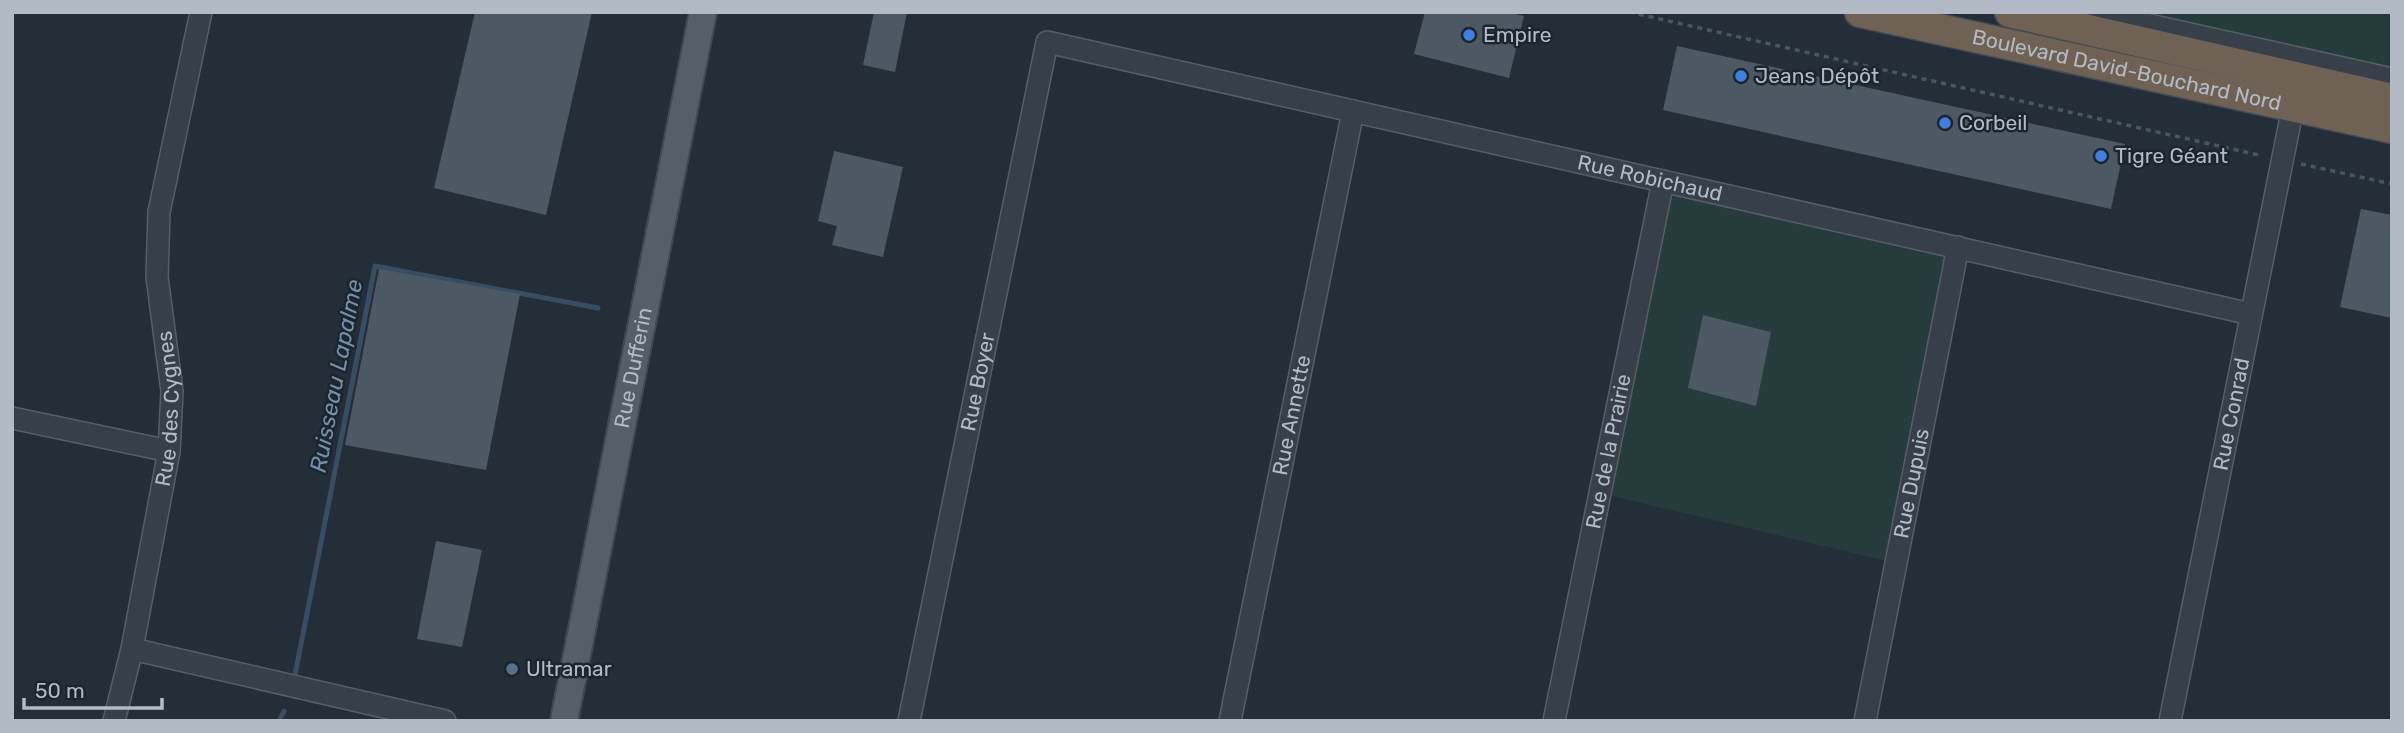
<svg xmlns="http://www.w3.org/2000/svg" width="2404" height="733" font-family="Rubik,sans-serif">
	<rect width="100%" height="100%" fill="#232e39"/>
	<path fill="#263b3b" d="M2115 12H2392V73Z
		M1651 186 1957 259 1895 563 1591 491Z"/>
	<g fill="none" stroke-linecap="round" stroke-linejoin="round">
		<path stroke="#394d62" stroke-width="5" d="M295 675 375 266 598 308
			M279 721 284 711"/>
	</g>
	<path fill="#4c5965" d="M475 12H592L546 215 434 188Z
		M874 12H907L895 72 863 65Z
		M1425 12H1507L1524 16 1509 78 1414 54Z
		M1677 46 2125 144 2111 209 1663 110Z
		M834 151 903 167 883 257 832 245 837 226 818 221Z
		M2361 209 2392 215V318L2340 307Z
		M379 269 520 294 486 470 345 445Z
		M1703 315 1771 332 1756 406 1688 388Z
		M436 541 482 550 462 647 417 639Z"/>
	<g fill="none" stroke-linecap="round" stroke-linejoin="round">
		<g stroke="#555e67" stroke-width="24">
			<g id="minor">
				<path d="M2091 12 2392 79"/>
				<path d="M12 418 169 451"/>
				<path d="M132 649 445 721"/>
				<path id="s1" d="M114 721 132 649 169 451 172 391 157 277 159 212 201 12"/>
				<path id="s2" d="M909 721 1047 42 2251 314"/>
				<path id="s3" d="M1230 721 1353 111"/>
				<path id="s4" d="M1554 721 1663 181"/>
				<path id="s5" d="M1865 721 1958 247"/>
				<path id="s6" d="M2170 721 2293 107"/>
			</g>
		</g>
		<g stroke="#404952" stroke-width="30">
			<g id="major">
				<path id="s7" d="M564 721 703 12"/>
			</g>
		</g>
		<g stroke="#424b54" stroke-width="33">
			<g id="highway">
				<path id="s8" d="M1860 12 2392 128"/>
				<path d="M2010 12 2392 99"/>
			</g>
		</g>
		<path stroke="#455859" stroke-width="3.5" stroke-dasharray="5 5" stroke-linecap="butt" d="M1629 12 2263 156
			M2301 164 2392 184"/>
		<use href="#minor" stroke="#374049" stroke-width="21"/>
		<use href="#major" stroke="#555f69" stroke-width="26"/>
		<use href="#highway" stroke="#6f6254" stroke-width="30"/>
	</g>
	<g fill="#3f7fe0" stroke="#1c252e" stroke-width="2.5">
		<circle cx="1469" cy="35" r="7"/>
		<circle cx="1741" cy="76" r="7"/>
		<circle cx="1945" cy="123" r="7"/>
		<circle cx="2101" cy="156" r="7"/>
	</g>
	<circle fill="#5c6f8a" stroke="#1c252e" stroke-width="2.5" cx="512" cy="669" r="7"/>
	<g text-anchor="middle" stroke-width="5" stroke-linejoin="round" paint-order="stroke">
		<g font-size="21" fill="#b2bbc5" stroke="#1c252e" text-anchor="start">
			<text x="1483" y="42">Empire</text>
			<text x="1755" y="83">Jeans Dépôt</text>
			<text x="1959" y="130">Corbeil</text>
			<text x="2115" y="163">Tigre Géant</text>
			<text x="526" y="676">Ultramar</text>
		</g>
		<g font-size="21" fill="#b2bbc5" stroke="#1c252e">
			<text dy="7" stroke="none"><textPath href="#s8" startOffset="273">Boulevard David-Bouchard Nord</textPath></text>
			<text dy="7" stroke="none"><textPath href="#s2" startOffset="1311">Rue Robichaud</textPath></text>
			<text dy="7" stroke="none"><textPath href="#s7" startOffset="360">Rue Dufferin</textPath></text>
			<text dy="7" stroke="none"><textPath href="#s2" startOffset="346">Rue Boyer</textPath></text>
			<text dy="7" stroke="none"><textPath href="#s1" startOffset="318">Rue des Cygnes</textPath></text>
			<text dy="7" stroke="none"><textPath href="#s6" startOffset="313">Rue Conrad</textPath></text>
			<text dy="7" stroke="none"><textPath href="#s3" startOffset="312">Rue Annette</textPath></text>
			<text dy="7" stroke="none"><textPath href="#s4" startOffset="275">Rue de la Prairie</textPath></text>
			<text dy="7" stroke="none"><textPath href="#s5" startOffset="242">Rue Dupuis</textPath></text>
		</g>
		<g font-size="23" font-style="italic" fill="#738ea8" stroke="#1c252e">
			<text transform="translate(336 376) rotate(-79)" y="8">Ruisseau Lapalme</text>
		</g>
	</g>
	<rect width="2404" height="733" fill="none" stroke="#b2bbc5" stroke-width="28"/>
	<path d="M24 698v10h138v-10" fill="none" stroke="#b2bbc5" stroke-width="3.5"/>
	<text x="35" y="698" font-size="21" fill="#b2bbc5" stroke="#1c252e" stroke-width="5" paint-order="stroke">50 m</text>
</svg>
